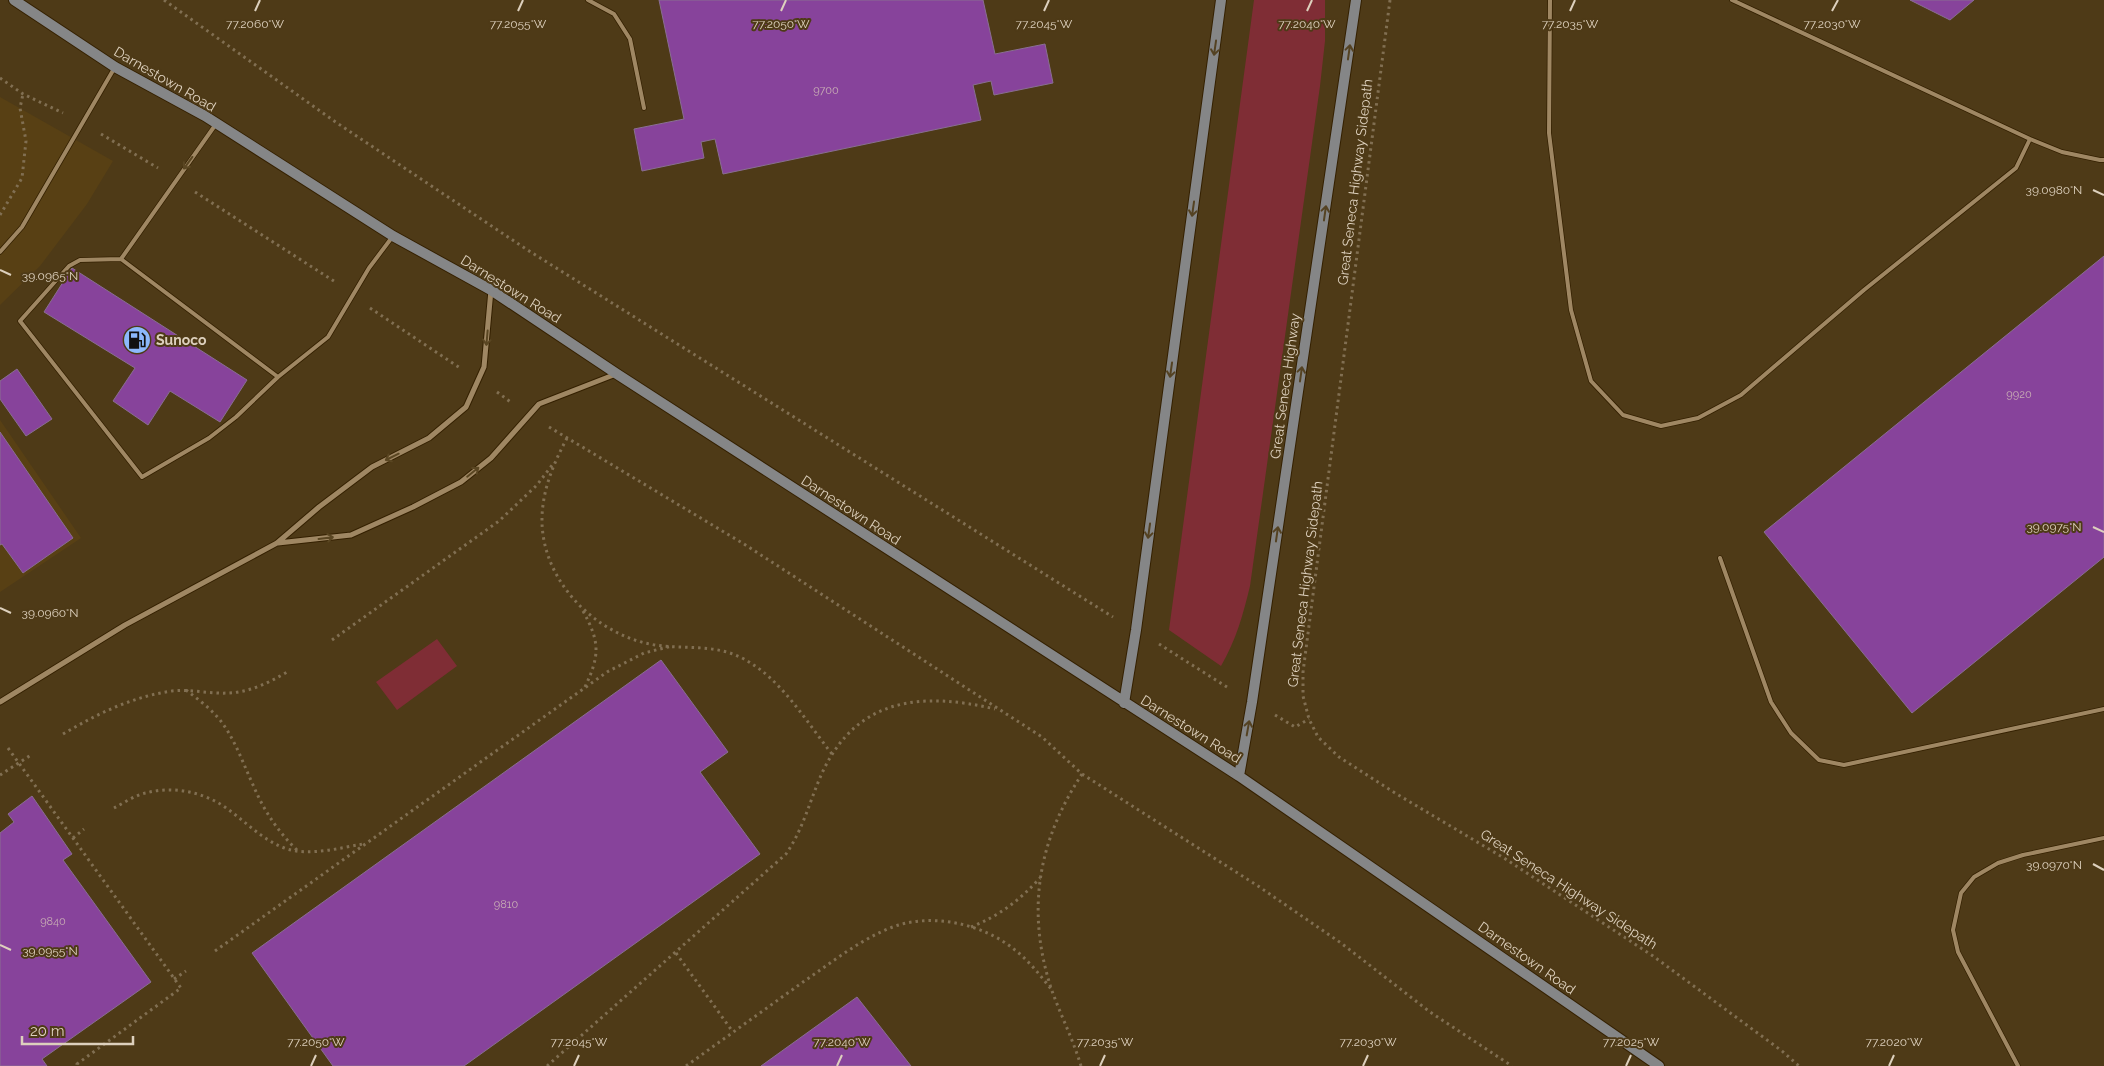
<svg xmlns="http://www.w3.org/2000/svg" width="2104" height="1066" font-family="Raleway,sans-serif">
	<rect width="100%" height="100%" fill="#4e3a17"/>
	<path fill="#584014" d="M0 97 113 161 87 204 40 266 0 305Z
		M0 420 81 538 0 592Z"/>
	<path fill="#7f2d35" d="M1254 0H1325V41L1320 86 1250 586C1243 615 1236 640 1221 666L1169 630Z
		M437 639 457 666 397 710 376 682Z"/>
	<path fill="#87439b" stroke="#896f91" d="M659 0H983L995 54 1045 44 1053 83 994 95 991 81 973 85 981 120 723 174 715 139 701 142 704 158 642 171 634 129 684 119Z
		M1910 0H1974L1950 20Z
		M2104 256V557L1912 713 1764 532Z
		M72 268 247 380 220 422 170 391 148 425 113 401 135 368 44 312Z
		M17 369 52 419 26 436 0 399V381Z
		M0 432 73 538 23 573 2 544 0 545Z
		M661 660 728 752 700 772 760 854 464 1066H333L252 953Z
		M32 796 72 854 63 860 151 982 42 1059 47 1066H0V833L14 822 8 814Z
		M857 997 911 1066H761Z"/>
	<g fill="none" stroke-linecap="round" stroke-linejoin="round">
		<g stroke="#342000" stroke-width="5.5">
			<path id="service" d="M588 0 614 14 630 39 644 108
				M1550 0 1549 133 1571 310 1591 381 1623 415 1661 426 1698 418 1741 395 1864 290 2016 168 2030 139
				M1732 0 2030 139 2062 152 2100 160H2104
				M0 252 22 227 115 67
				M121 259 216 124
				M278 377 236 417 209 438 142 477 20 321 69 266 80 260 121 259 278 377 328 337 369 268 393 236
				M1720 558 1771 702 1791 733 1819 760 1844 765 2104 709
				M2018 1066 1958 952 1953 930 1961 893 1974 877 1998 863 2023 855 2104 838"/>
		</g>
		<g stroke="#342000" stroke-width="7">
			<path id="minor" d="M278 543 351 535 413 507 461 482 491 458 539 404 616 374
				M0 702 125 625 277 543 319 507 372 467 429 438 466 407 484 367 491 290"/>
		</g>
		<g stroke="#342000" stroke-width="12">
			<path id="secondary" d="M14 0 115 67 205 116 393 236 491 290 617 374 1239 776 1659 1066
				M1124 703 1136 630 1221 0
				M1239 776 1252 702 1356 0"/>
		</g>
		<path stroke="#816f52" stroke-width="3" stroke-dasharray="2.5 4" stroke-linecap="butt" d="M164 0 337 123 526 249 1113 617
			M1390 0 1303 672V696L1309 719 1318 737 1339 757 1395 793 1504 858 1653 956 1782 1051 1799 1066
			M0 78 23 94 63 113
			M101 134 158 168
			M195 192 337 283
			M0 215 22 178 26 141 20 108 23 94
			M370 308 460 368
			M497 392 512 403
			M549 427 744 544 1042 737 1082 774 1258 886 1341 943 1430 1012 1512 1066
			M567 438C556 459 546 481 543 505 534 569 585 628 645 643 677 651 711 642 742 658 781 678 805 720 832 754
			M583 611C600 642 600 655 585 687
			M332 640 499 521 537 485 553 464
			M1159 644 1230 689
			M186 690C199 700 214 711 223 724 237 744 244 766 254 787 264 811 279 833 298 851
			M1275 715 1295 727 1309 719
			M63 734C97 714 131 697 172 691 191 689 210 694 229 693 251 692 270 682 289 671
			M8 748 181 988 77 1064 78 1066
			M0 775 31 755
			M114 808C124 803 135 795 146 793 174 785 207 793 229 810 248 824 264 841 287 849 310 856 340 848 363 844
			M73 838 84 829
			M971 927C999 916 1020 900 1040 878
			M215 951 607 672 644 653 672 646
			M676 953 733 1032
			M174 979 186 971
			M547 1066 786 854C804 828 810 799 823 771 858 697 923 692 995 709
			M686 1066C725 1038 764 1010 803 982 831 963 858 941 890 928 930 912 982 923 1015 950 1029 961 1040 975 1051 989
			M1081 1066C1073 1039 1060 1014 1051 988 1026 910 1038 841 1082 774"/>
		<use href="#service" stroke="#9f8763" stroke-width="4"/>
		<use href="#minor" stroke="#9f8763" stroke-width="5"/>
		<use href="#secondary" stroke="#858687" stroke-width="10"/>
	</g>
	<defs><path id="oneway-shaft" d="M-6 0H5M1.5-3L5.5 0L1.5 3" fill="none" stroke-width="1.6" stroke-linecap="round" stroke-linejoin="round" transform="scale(1.25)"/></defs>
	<g stroke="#544222">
		<use href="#oneway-shaft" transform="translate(1215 48) rotate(98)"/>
		<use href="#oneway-shaft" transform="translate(1349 52) rotate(-82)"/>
		<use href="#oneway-shaft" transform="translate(1193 209) rotate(98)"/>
		<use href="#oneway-shaft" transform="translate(1325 213) rotate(-82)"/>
		<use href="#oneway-shaft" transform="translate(1171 370) rotate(98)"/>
		<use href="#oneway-shaft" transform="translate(1301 374) rotate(-82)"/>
		<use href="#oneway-shaft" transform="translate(1149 531) rotate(98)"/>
		<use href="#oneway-shaft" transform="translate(1277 534) rotate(-82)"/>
		<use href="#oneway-shaft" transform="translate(1248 728) rotate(-80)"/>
	</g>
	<g stroke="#5a4622">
		<use href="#oneway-shaft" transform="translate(188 163) rotate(126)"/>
		<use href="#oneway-shaft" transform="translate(487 338) rotate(95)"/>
		<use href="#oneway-shaft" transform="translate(392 457) rotate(154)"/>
		<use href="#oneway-shaft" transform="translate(473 472) rotate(-39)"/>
		<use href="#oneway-shaft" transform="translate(326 538) rotate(-7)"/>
	</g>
	<path fill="none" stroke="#ddd0bd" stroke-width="2" d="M255 11 260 0M518 11 523 0M781 11 786 0M1044 11 1049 0M1307 11 1312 0M1570 11 1575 0M1832 11 1838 0M2093 190 2104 195M0 270 11 275M2093 527 2104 532M0 608 11 613M2093 864 2104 870M0 945 11 950M311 1066 316 1055M574 1066 579 1055M837 1066 842 1055M1100 1066 1105 1055M1363 1066 1368 1055M1626 1066 1631 1055M1889 1066 1894 1055"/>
	<defs>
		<g id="fuel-disc" transform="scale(1.4375)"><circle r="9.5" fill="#8cb9fc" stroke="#4e3a17"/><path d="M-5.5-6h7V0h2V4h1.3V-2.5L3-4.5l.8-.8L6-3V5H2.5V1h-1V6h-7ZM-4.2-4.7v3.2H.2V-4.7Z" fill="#111"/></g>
	</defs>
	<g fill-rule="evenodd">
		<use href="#fuel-disc" x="137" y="340"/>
	</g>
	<g text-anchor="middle" stroke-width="4" stroke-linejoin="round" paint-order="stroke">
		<g font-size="11" fill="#c8adb4">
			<text x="826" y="94">9700</text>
			<text x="2019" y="398">9920</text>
			<text x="506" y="908">9810</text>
			<text x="53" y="925">9840</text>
		</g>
		<g font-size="14" fill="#ddd0bd" stroke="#4e3a17">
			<text transform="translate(165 79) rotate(30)" y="5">Darnestown Road</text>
			<text transform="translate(1355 182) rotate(-83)" y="5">Great Seneca Highway Sidepath</text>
			<text transform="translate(511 289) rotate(32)" y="5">Darnestown Road</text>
			<text transform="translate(1285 386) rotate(-82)" y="5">Great Seneca Highway</text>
			<text transform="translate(851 510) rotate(33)" y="5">Darnestown Road</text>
			<text transform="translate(1305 584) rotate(-83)" y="5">Great Seneca Highway Sidepath</text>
			<text transform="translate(1191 729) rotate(32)" y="5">Darnestown Road</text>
			<text transform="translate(1569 889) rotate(33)" y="5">Great Seneca Highway Sidepath</text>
			<text transform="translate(1527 958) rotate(35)" y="5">Darnestown Road</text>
		</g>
		<g font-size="14" font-weight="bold" fill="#ddd0bd" stroke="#4e3a17" text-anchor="start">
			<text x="156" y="345">Sunoco</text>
		</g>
	</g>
	<g font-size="12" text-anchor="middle" fill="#ddd0bd" stroke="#4e3a17" stroke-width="4" stroke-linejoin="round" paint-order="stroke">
		<text x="255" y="28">77.2060°W</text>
		<text x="518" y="28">77.2055°W</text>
		<text x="781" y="28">77.2050°W</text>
		<text x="1044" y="28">77.2045°W</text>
		<text x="1307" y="28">77.2040°W</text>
		<text x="1570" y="28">77.2035°W</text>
		<text x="1832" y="28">77.2030°W</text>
		<text x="2054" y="194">39.0980°N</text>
		<text x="50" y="280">39.0965°N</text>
		<text x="2054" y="531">39.0975°N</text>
		<text x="50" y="617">39.0960°N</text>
		<text x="2054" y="869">39.0970°N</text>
		<text x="50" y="955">39.0955°N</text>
		<text x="316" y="1046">77.2050°W</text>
		<text x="579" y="1046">77.2045°W</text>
		<text x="842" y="1046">77.2040°W</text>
		<text x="1105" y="1046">77.2035°W</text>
		<text x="1368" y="1046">77.2030°W</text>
		<text x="1631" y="1046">77.2025°W</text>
		<text x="1894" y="1046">77.2020°W</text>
	</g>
	<path d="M22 1036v8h111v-8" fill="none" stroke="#ddd0bd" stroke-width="2.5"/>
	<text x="30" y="1036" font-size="15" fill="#ddd0bd" stroke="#4e3a17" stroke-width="4" paint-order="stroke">20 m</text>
</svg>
